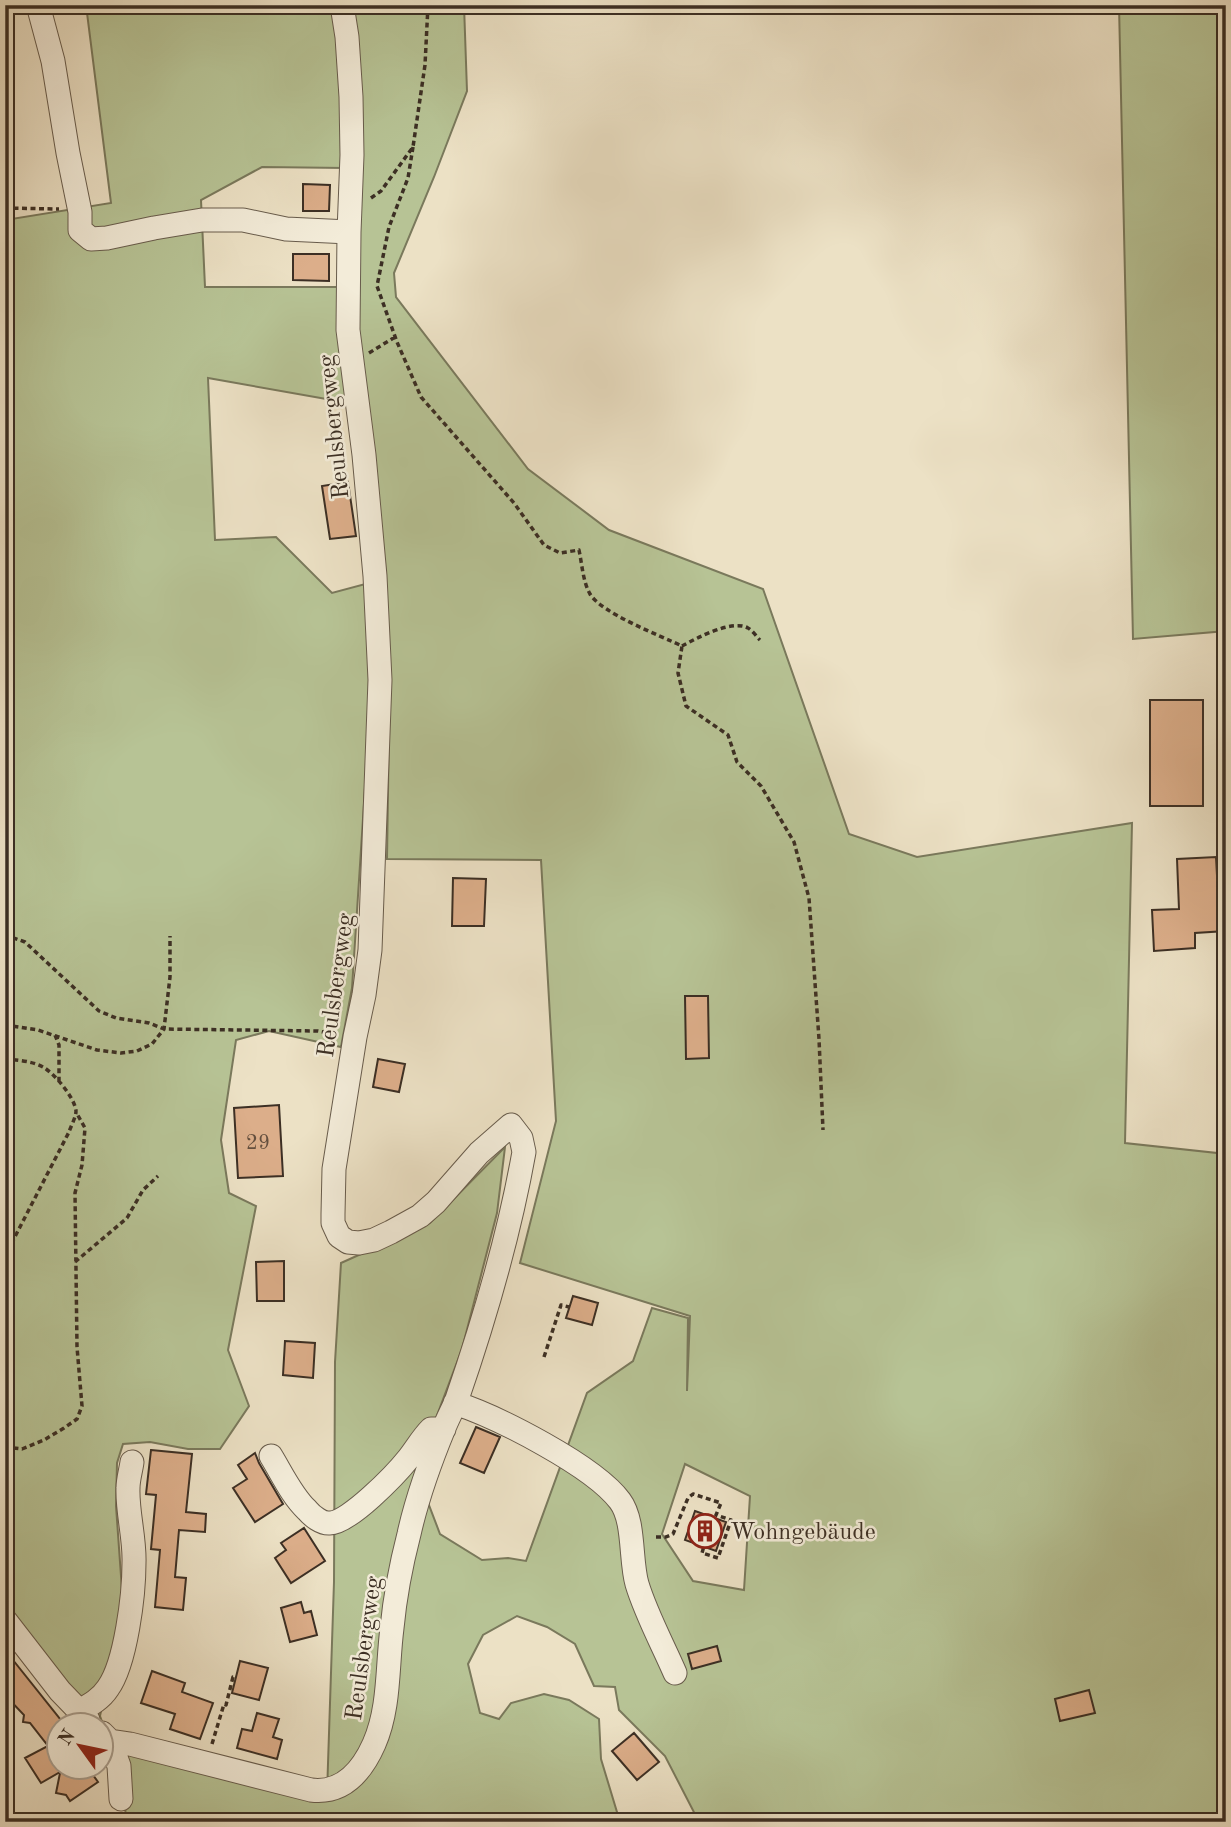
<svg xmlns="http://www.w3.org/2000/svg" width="1231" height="1827" font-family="'Old Standard TT',serif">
	<rect width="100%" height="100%" fill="#ece1c5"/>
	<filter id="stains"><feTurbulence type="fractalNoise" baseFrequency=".00286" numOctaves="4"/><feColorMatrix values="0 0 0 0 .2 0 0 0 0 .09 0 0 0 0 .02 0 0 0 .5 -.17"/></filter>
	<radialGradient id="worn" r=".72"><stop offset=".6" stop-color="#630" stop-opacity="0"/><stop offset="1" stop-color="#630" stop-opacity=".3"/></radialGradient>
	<path fill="#b7c395" stroke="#7a795c" stroke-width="2" fill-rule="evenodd" d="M86 5H334L345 168 262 167 201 200 205 287H341L349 403 208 378 215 540 276 537 332 593 369 583 372 680 352 988 341 1047 269 1031 236 1040 221 1140 229 1193 256 1206 228 1350 249 1406 220 1449H188L150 1442 123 1444 117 1463 116 1506 123 1604 100 1716 108 1738 5 1612V220L111 203Z
		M346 5H464L467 91 434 177 394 273 396 297 528 469 609 530 763 589 849 834 917 857 1132 823 1125 1143 1226 1154V1822H697L698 1820 665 1756 619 1710 615 1687 594 1686 575 1644 547 1627 517 1616 483 1635 468 1664 480 1713 499 1719 511 1703 544 1694 569 1700 599 1719 601 1759 620 1822H126L122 1750 327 1794 334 1582 335 1362 341 1263 430 1223 505 1147 497 1213 462 1349 416 1471 440 1534 482 1560 508 1558 526 1561 587 1393 633 1361 652 1308 688 1318 687 1391 690 1316 520 1263 556 1121 541 860 387 859 390 661 354 343ZM685 1464 750 1496 744 1590 693 1581 662 1534Z
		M1119 5H1226V631L1133 639Z"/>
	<path fill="#dcae8a" stroke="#3c2f24" stroke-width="2" d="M303 184 330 185 329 211H303Z
		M293 254H329V281L293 280Z
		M348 482 356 536 330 539 322 486Z
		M1150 700H1203V806H1150Z
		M1216 857 1218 894 1226 893V931L1195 933V948L1154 951 1152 910 1179 909 1177 859Z
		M453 878 486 879 484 926H452Z
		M685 996H708L709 1058 686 1059Z
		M378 1059 405 1064 399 1092 373 1087Z
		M279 1105 283 1176 238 1178 234 1108Z
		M284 1261V1301H257L256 1262Z
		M573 1296 598 1303 592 1325 566 1318Z
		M285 1341 315 1343 313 1378 283 1375Z
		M476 1427 500 1437 484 1473 460 1463Z
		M151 1450 192 1454 186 1512 206 1514 205 1532 179 1530 175 1577 186 1578 183 1610 155 1607 160 1550 151 1549 156 1495 146 1494Z
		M255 1453 259 1463 283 1504 255 1522 233 1488 247 1479 238 1465Z
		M695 1511 726 1522 716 1551 685 1540Z
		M304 1528 325 1561 291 1583 275 1558 286 1550 281 1543Z
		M301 1602 304 1613 311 1611 317 1635 290 1642 281 1608Z
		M717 1646 721 1661 692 1669 688 1654Z
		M5 1650 64 1724 60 1726V1772L41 1783 25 1758 48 1746 30 1723 23 1722 24 1715 5 1695Z
		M240 1661 268 1668 259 1700 232 1693Z
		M152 1671 185 1683 182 1692 213 1703 200 1739 170 1729 175 1714 141 1703Z
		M1089 1690 1095 1713 1060 1721 1055 1699Z
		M257 1713 279 1719 273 1737 282 1740 277 1759 237 1748 242 1729 252 1731Z
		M634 1733 659 1762 637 1780 612 1751Z
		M61 1768H88L98 1782 70 1801 66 1795 56 1793Z"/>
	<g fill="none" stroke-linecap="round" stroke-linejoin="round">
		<g stroke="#685c4c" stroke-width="25">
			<path id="minor" d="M38 5 53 61 68 153 80 212V230L91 239 107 238 154 228 202 220H243L286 229 349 232
				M455 1403C498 1417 594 1466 620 1501 635 1521 630 1560 637 1584 646 1614 663 1645 675 1673
				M271 1456C282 1474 292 1496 307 1510 312 1516 322 1524 330 1523 349 1523 396 1474 408 1459 416 1449 422 1438 431 1429H444
				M5 1620 60 1691 88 1720
				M79 1711C90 1705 101 1699 108 1688 126 1663 134 1594 134 1563 135 1538 127 1512 128 1488 128 1479 131 1470 132 1462
				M102 1733 110 1741 130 1744 311 1790C343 1794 362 1771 374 1744 390 1708 387 1666 392 1628 395 1596 401 1565 409 1534 417 1498 430 1462 444 1428 448 1418 453 1409 457 1399 485 1318 509 1236 524 1152L521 1138 511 1125 479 1153 436 1202 420 1216 391 1232 374 1240 359 1243 348 1242 339 1236 333 1223V1214L334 1169 355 1037 364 995 370 950 380 680 375 576 364 455 348 330 349 232 352 155 351 97 347 37 342 5
				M110 1741 119 1766 121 1799"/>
		</g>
		<path stroke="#3c2f24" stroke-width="3.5" stroke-dasharray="5 3.5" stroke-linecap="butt" d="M1222 5 1226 12
			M413 147 408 178 389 227 377 286 397 342 421 397 514 503 544 545 560 553 579 550C582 564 583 582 590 594 601 613 661 636 682 646L678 673 686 706 728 735 737 762 761 786 794 842 809 898 819 1039 823 1130
			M371 198 381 191 413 147 425 65 428 5
			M5 208 59 209
			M369 353 395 337
			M682 646C697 638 732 619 748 628 752 630 757 637 760 640
			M5 940 11 937 25 942 99 1011 116 1018 149 1023 164 1029 318 1031 335 1034
			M5 1025 38 1030 97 1050 121 1053 137 1051 152 1044 164 1029 170 977V936
			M55 1035 59 1045V1081
			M5 1059C17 1060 32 1061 43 1067 54 1073 75 1098 76 1111 76 1117 71 1126 69 1132L5 1256
			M75 1262 127 1218 143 1190 158 1176
			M544 1357 561 1305 569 1307
			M5 1447 22 1449 44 1440 64 1428 77 1419 82 1406 77 1347 75 1193 82 1165 85 1128 76 1112
			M656 1537H666L673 1534 688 1498 693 1494 721 1503 716 1515 731 1520 718 1558 702 1553 704 1546
			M212 1744 224 1704 226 1705 233 1677H236"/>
		<use href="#minor" stroke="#f3ecd9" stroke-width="23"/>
	</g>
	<defs>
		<g id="building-ring" transform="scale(1.75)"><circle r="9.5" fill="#f3ecd9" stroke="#8f2418" stroke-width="1.5"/><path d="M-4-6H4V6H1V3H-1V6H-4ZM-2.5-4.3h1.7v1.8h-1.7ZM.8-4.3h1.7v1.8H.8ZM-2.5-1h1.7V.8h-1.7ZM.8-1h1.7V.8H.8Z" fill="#8f2418"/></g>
	</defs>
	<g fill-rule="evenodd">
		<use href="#building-ring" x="705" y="1531"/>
	</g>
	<g text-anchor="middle" stroke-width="5" stroke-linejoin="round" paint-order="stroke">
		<g font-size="21" fill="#644f3e">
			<text x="258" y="1149">29</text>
		</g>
		<g font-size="24" fill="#3c2f24" stroke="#f3ecd9">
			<text transform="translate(333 427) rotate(-96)" y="8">Reulsbergweg</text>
			<text transform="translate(335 985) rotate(-82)" y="8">Reulsbergweg</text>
			<text transform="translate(363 1648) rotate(-82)" y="8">Reulsbergweg</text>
		</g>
		<g font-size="24" fill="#3c2f24" stroke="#f3ecd9" text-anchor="start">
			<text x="730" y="1539">Wohngebäude</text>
		</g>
	</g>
	<rect width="1231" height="1827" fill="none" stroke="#ece1c5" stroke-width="28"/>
	<rect x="7" y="7" width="1217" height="1813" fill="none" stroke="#3c2f24" stroke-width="3.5"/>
	<rect x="14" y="14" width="1203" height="1799" fill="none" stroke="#3c2f24" stroke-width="2"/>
	<g transform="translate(80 1746) rotate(303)"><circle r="33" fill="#f3ecd9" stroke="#aaa091" stroke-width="2"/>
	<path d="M0-5L12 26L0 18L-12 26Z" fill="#8f2418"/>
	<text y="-10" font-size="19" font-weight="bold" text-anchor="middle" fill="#3c2f24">N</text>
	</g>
	<rect width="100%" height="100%" filter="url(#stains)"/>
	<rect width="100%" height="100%" fill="url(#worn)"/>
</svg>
